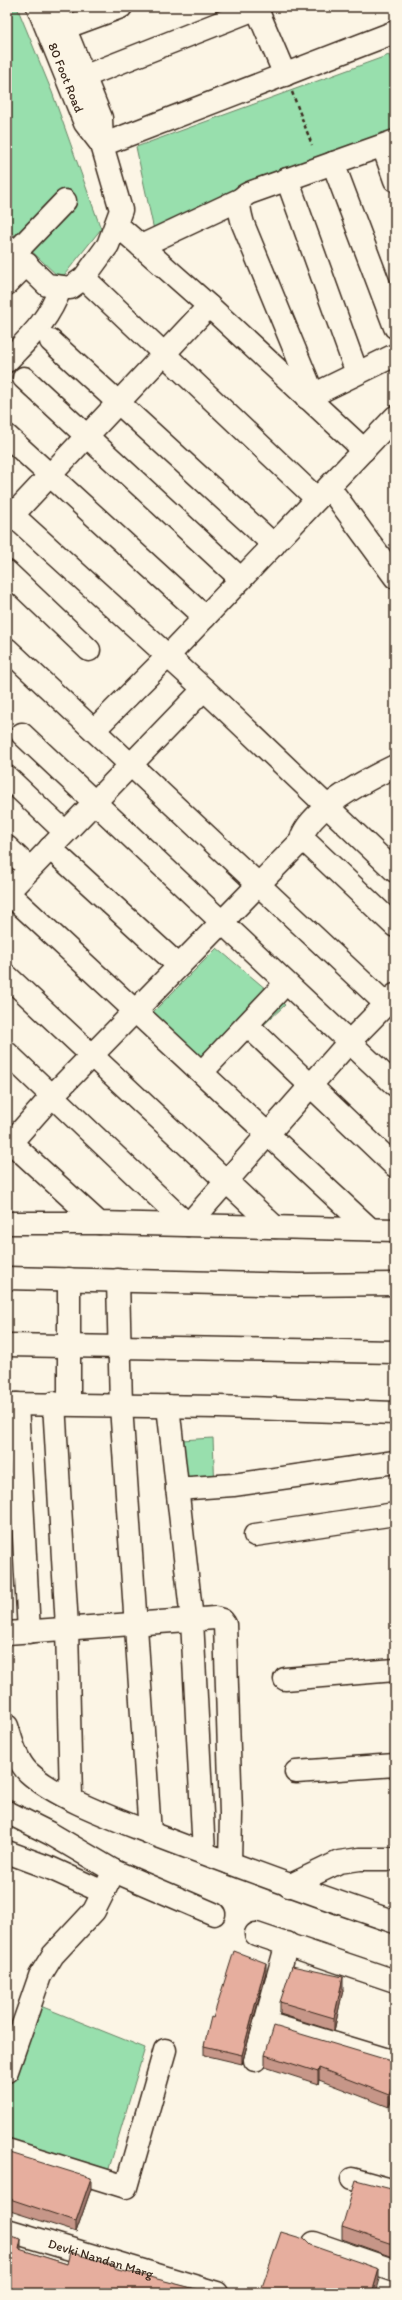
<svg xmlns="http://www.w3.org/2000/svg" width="402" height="2300" font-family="Itim,sans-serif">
	<rect width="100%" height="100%" fill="#fcf5e5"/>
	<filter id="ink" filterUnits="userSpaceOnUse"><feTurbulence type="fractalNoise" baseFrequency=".025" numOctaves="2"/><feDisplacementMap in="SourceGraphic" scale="8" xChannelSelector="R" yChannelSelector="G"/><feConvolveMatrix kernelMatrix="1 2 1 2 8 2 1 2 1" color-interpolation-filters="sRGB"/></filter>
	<g filter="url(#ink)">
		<path fill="#98dfad" stroke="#6a8466" d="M7 7H17L52 92 101 229 61 279 7 228Z
			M389 55 395 70V149L155 235 136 147Z
			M217 948 285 1005 207 1078 144 1021Z
			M213 1438 215 1490 185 1492 181 1440Z
			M38 2005 145 2048 108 2172 7 2141V2082Z"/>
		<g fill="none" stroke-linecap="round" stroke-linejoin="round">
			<g stroke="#3b2a1e" stroke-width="25">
				<g id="minor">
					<path id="s1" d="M38 7 85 123 102 145"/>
					<path d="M256 7 285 75"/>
					<path d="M64 28 121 7"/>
					<path d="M83 77 260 7"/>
					<path d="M102 145 395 32"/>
					<path d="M383 146 395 180"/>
					<path d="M333 163 395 327"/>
					<path d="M287 179 357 373"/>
					<path d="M117 225 209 306 364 450"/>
					<path d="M7 246 47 285 70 288 84 278 108 245 121 210 102 145 101 118 56 7"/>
					<path d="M141 246 239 200"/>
					<path d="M15 253 65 201"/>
					<path d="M84 278 317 499"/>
					<path d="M7 284 27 264"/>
					<path d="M51 341 274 545"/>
					<path d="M7 361C32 335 48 321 61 287"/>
					<path d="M24 378 241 579"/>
					<path d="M313 394 243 224C239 209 235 198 252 192L395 141"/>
					<path d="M307 398 395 355"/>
					<path d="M7 436 205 617"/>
					<path d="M329 487 395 577"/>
					<path d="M7 510 204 689 395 871"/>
					<path d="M7 521 209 306"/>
					<path d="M7 572 89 650"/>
					<path d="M7 649 386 1004"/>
					<path d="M94 730 168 656 395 417"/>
					<path d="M22 734 395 1085"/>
					<path d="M395 766C368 779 314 807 302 836L303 839 395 926"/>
					<path d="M7 777 65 832"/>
					<path d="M7 847 30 869"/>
					<path d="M50 848 179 966"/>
					<path d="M7 893 204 689"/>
					<path d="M8 893 370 1229"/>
					<path d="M7 976 275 1227"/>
					<path d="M247 1025 395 1166"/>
					<path d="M7 1053 188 1225 349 1042 395 995"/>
					<path d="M202 1072 286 983"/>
					<path d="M7 1139 99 1223 395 1230"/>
					<path d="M7 1147 52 1096 303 839"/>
					<path d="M7 1223H99"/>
					<path d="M7 1278 299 1285 395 1284"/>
					<path d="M118 1280 121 1406 150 1833"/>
					<path d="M7 1345 395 1352"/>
					<path d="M54 1403 67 1627 71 1798"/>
					<path d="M7 1404 219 1407 395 1413"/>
					<path d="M17 1404 29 1632"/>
					<path d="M69 1404V1279"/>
					<path d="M168 1406 192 1620 204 1853"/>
					<path d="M177 1489 233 1485 395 1462"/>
					<path d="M255 1535 395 1514"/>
					<path d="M7 1633 215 1618 222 1620 225 1624 231 1814 230 1863"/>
					<path d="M285 1679 395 1670"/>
					<path d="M7 1726C12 1742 16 1760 28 1772 57 1799 121 1821 158 1836 237 1866 315 1895 395 1922"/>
					<path d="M296 1772 395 1765"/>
					<path d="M7 1812 51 1834 114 1871 214 1914"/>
					<path d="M7 1852 50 1868 103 1892"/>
					<path d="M289 1886 339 1862 360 1859H395"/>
					<path d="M256 1934 395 1981"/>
					<path d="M266 2023 395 2062"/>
					<path d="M255 2060 287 1943"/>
					<path d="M7 2071 40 1976 53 1955 94 1911 114 1871"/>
					<path d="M7 2150 126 2187 165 2050"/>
					<path d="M352 2179 395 2191"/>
					<path id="s2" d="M7 2230 217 2293"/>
					<path d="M314 2243 395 2271"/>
				</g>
			</g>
			<path stroke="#3b2a1e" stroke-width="2.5" stroke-dasharray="4 3" stroke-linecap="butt" d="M292 92 312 145"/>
			<use href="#minor" stroke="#fcf5e5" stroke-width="22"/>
		</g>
		<path fill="#c69688" stroke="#3b2a1e" d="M266 1972 242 2064 204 2055V2046L213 2018Z
			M343 1990 334 2031 280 2014V2002Z
			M265 2055 391 2061 389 2107 319 2080 318 2084 265 2067Z
			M7 2152 91 2189 76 2232 7 2210Z
			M395 2190V2258L342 2239V2227Z
			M7 2235 21 2250 67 2264 115 2269 211 2293H7Z"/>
		<path fill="#a17a6f" stroke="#3b2a1e" d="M266 1963V1972L242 2064V2055Z
			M343 1977V1990L334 2031V2018Z
			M319 2068V2080L318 2084V2072Z
			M395 2079V2092L389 2107V2095Z
			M91 2178V2189L76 2232V2221Z
			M21 2239V2249L19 2259V2249Z
			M379 2269V2279L375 2293H372Z"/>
		<path fill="#e6ae9e" stroke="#3b2a1e" d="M234 1951 266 1963 242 2055 204 2046 211 2017 213 2018Z
			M292 1966 343 1977 334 2018 280 2002Z
			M274 2026 391 2061H395V2079L389 2095 319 2068 318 2072 265 2055Z
			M7 2152 91 2178 76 2221 7 2198Z
			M356 2180 395 2190V2245L342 2227Z
			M281 2232 304 2239 310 2245 379 2269 372 2293H260Z
			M7 2235 21 2239 19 2249 67 2264 70 2252 115 2266V2268L211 2293H22L7 2288Z"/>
	</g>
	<g text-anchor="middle" stroke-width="3.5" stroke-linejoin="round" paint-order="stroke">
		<g font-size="13" fill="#3b2a1e" stroke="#fcf5e5">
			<text dy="5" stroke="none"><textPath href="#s1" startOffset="76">80 Foot Road</textPath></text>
			<text dy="5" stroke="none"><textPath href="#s2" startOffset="98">Devki Nandan Marg</textPath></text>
		</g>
	</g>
	<rect width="402" height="2300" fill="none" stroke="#fcf5e5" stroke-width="24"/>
	<rect x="12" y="12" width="378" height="2276" fill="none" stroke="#3b2a1e" stroke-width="1.5" filter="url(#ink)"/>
</svg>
